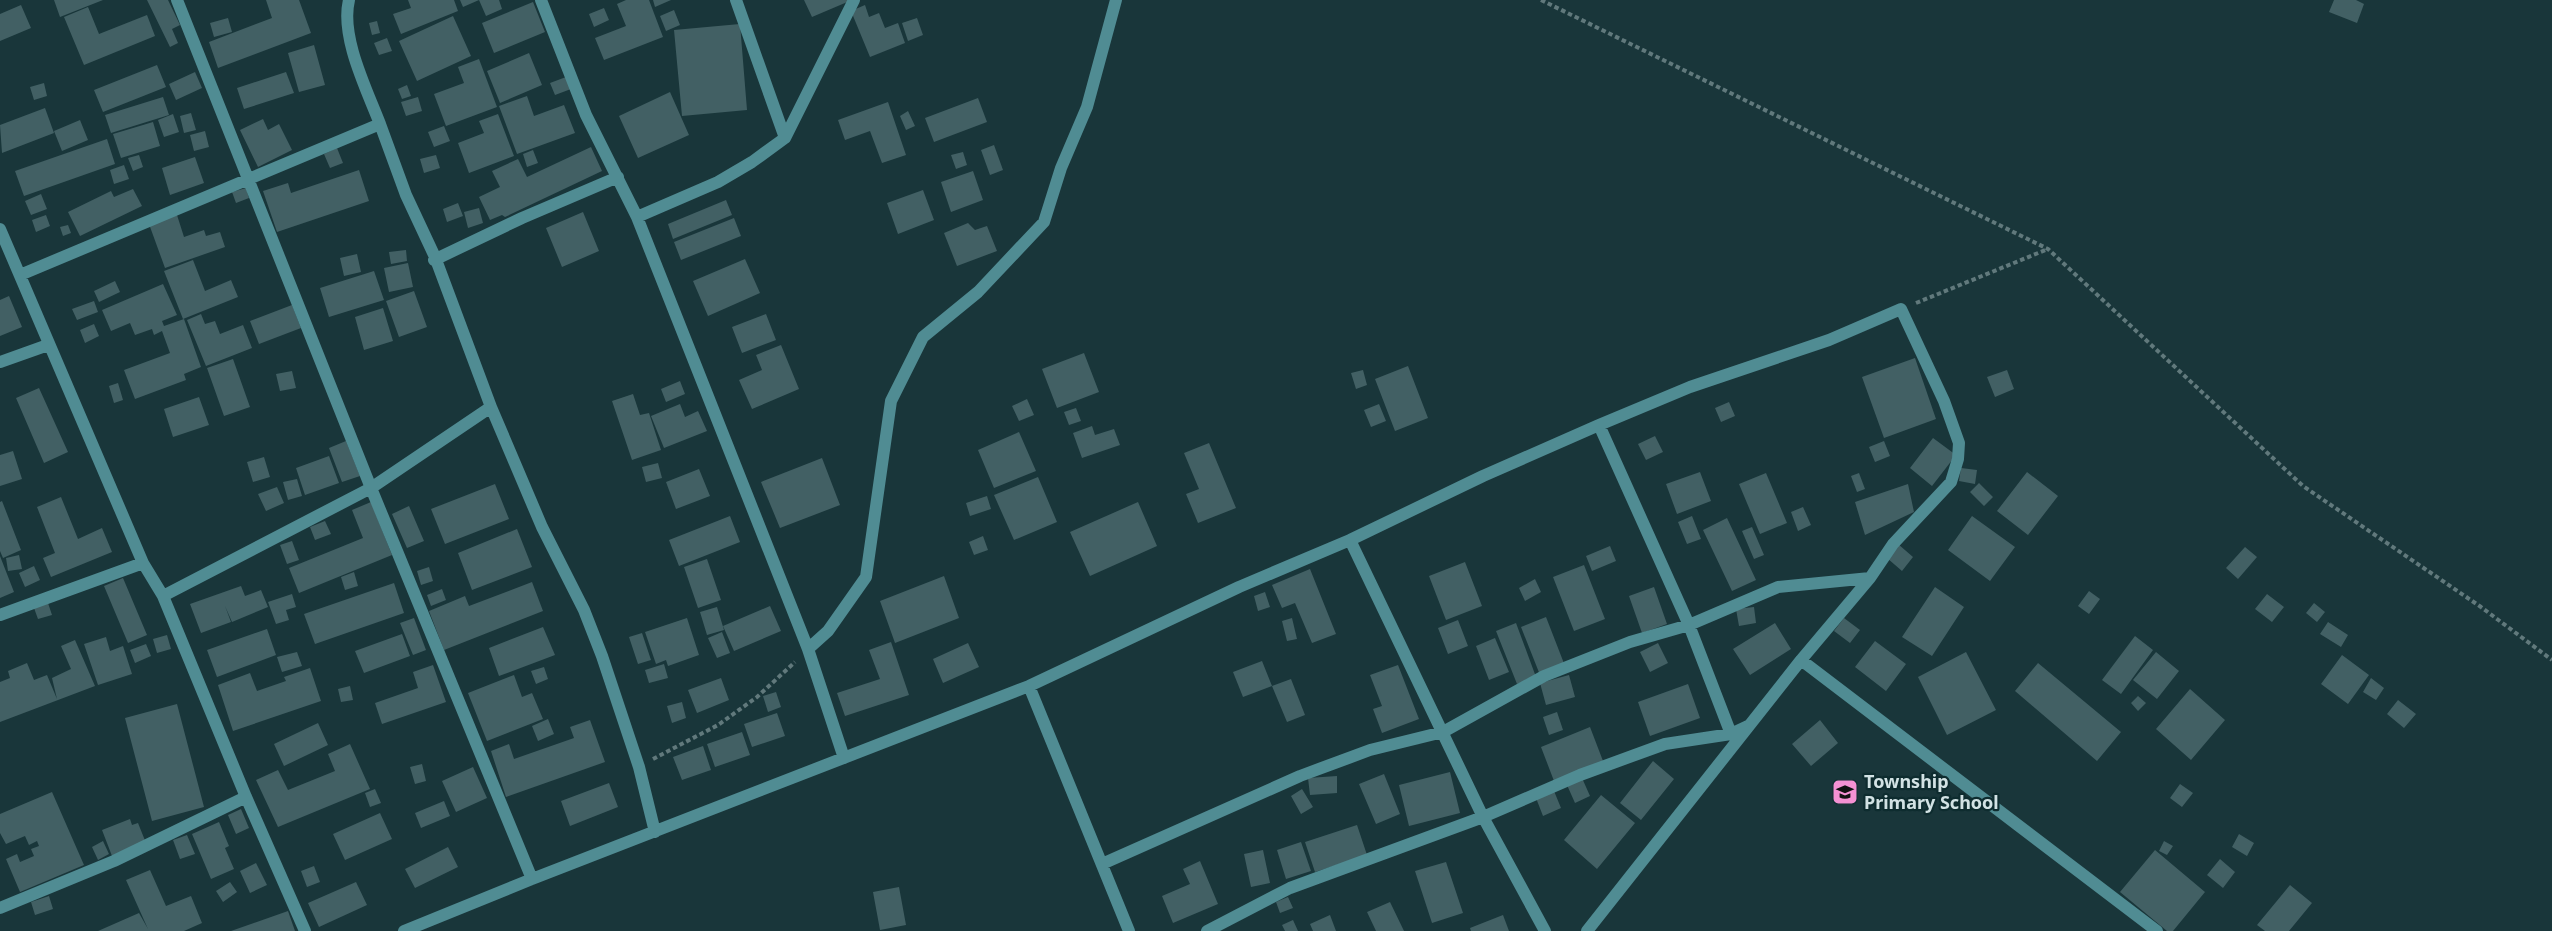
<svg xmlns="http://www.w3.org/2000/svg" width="2552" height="931" font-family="'Noto Sans',sans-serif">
	<rect width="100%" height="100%" fill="#19363a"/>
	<path fill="#426064" d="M54 0H103L60 17Z
		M147 0H168L180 25 172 29 178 43 170 47Z
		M266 0H299L311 33 218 68 209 42 272 18Z
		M408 0H454L458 11 401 34 393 14 411 8Z
		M460 0H479L463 7Z
		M479 0H499L502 9 486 16Z
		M626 0H649L663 37 604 60 595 38 626 26 617 4Z
		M653 0H671L655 7Z
		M804 0H852L812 17Z
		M2334 0H2356L2364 4 2357 23 2329 12Z
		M533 2 545 32 494 53 482 23Z
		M21 5 31 28 0 41V14Z
		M865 5 869 17 879 13 885 28 898 23 905 43 870 57 851 11Z
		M88 7 99 34 147 15 155 36 84 65 64 17Z
		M604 8 609 20 594 27 589 14Z
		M674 10 680 25 666 31 660 16Z
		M453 16 471 56 417 81 399 41Z
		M228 18 232 32 214 37 210 23Z
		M917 18 923 35 908 41 902 23Z
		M377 21 380 33 372 35 369 23Z
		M740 24 747 110 682 116 674 30Z
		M387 38 392 51 379 55 374 43Z
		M314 45 325 85 299 92 288 53Z
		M529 53 542 85 500 103 487 71Z
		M479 59 497 107 446 126 434 94 464 83 458 67Z
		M157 65 166 87 103 112 94 90Z
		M195 72 202 88 176 100 169 84Z
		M286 72 294 93 244 109 237 88Z
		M566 77 571 89 555 95 550 83Z
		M44 83 47 96 34 100 30 87Z
		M407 85 411 96 402 99 398 89Z
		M670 92 689 135 638 158 619 116Z
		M527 96 534 116 564 105 575 133 517 154 499 106Z
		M163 97 169 115 111 133 105 115Z
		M418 97 422 111 406 116 401 102Z
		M978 98 987 122 934 142 925 118Z
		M888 102 906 155 882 163 870 131 845 140 838 120Z
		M45 108 54 133 2 153 0 125Z
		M908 111 915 126 906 130 900 116Z
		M191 113 196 130 184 133 180 116Z
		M173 114 179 132 164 137 158 120Z
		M498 114 514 156 469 173 458 143 484 133 479 121Z
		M263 119 268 130 279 124 292 150 258 167 240 130Z
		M80 120 88 140 62 151 54 131Z
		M153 122 160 146 121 158 113 134Z
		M444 126 450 141 434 147 428 132Z
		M205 131 209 147 194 151 190 135Z
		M107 139 115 164 24 196 15 171Z
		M994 145 1003 170 990 175 981 150Z
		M591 147 602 171 505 217 502 215 490 220 479 197 500 187 492 171 518 159 527 177Z
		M337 148 343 163 330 168 324 154Z
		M533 150 538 163 527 167 523 154Z
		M963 152 967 165 956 169 951 155Z
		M139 155 143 167 133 171 128 158Z
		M436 155 440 168 424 173 420 159Z
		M195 157 204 183 170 195 162 168Z
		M124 165 129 179 114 184 110 170Z
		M359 170 369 201 277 232 263 191 288 183 291 193Z
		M973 171 983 200 951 212 941 182Z
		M246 188 249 198 236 203 232 192Z
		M133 189 142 206 80 236 68 212 111 191 114 197Z
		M923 190 934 220 898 234 887 203Z
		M41 194 47 209 31 215 25 201Z
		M726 200 732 215 673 239 668 224Z
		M458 203 463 216 447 222 443 209Z
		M479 208 483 223 468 228 464 212Z
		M583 212 599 251 562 267 546 228Z
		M46 215 50 226 36 232 32 220Z
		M177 215 184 237 204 230 206 236 220 232 225 247 165 268 149 224Z
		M734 218 741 236 681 260 674 242Z
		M968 223 975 230 987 226 997 251 957 266 944 233Z
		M68 225 71 233 63 236 60 227Z
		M406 250 407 261 391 264 389 252Z
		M357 254 361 272 344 276 340 258Z
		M745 259 760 293 708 316 693 281Z
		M193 260 205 291 231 280 238 297 183 319 164 271Z
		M408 263 413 287 389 292 384 268Z
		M374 271 384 300 329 317 320 288Z
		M115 281 120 292 99 302 94 291Z
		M163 284 177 315 162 321 164 326 184 319 201 367 184 374 186 380 135 399 124 370 170 353 162 331 154 335 152 329 135 335 130 323 111 331 102 310Z
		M414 291 427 327 399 337 386 301Z
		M9 296 22 327 0 336V300Z
		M94 301 98 312 77 320 72 309Z
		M292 305 301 328 259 344 250 321Z
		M383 308 393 341 364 350 355 317Z
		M201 314 205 324 215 321 220 334 243 325 252 348 206 366 187 320Z
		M766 314 776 340 742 353 732 327Z
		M94 324 99 336 85 343 80 330Z
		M781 345 799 389 752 409 739 380 762 370 756 355Z
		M1084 353 1099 392 1057 408 1042 369Z
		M1915 358 1936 419 1884 438 1862 377Z
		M233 359 250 407 224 416 207 368Z
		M1408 366 1428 418 1395 431 1375 379Z
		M1363 370 1367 385 1356 389 1351 373Z
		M2007 370 2014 389 1995 397 1987 377Z
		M292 371 296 388 280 391 276 374Z
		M680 381 685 394 666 402 661 389Z
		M118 383 123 400 114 403 109 386Z
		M39 388 68 452 44 463 16 398Z
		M633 394 640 415 649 413 661 450 632 460 612 401Z
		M199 397 209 425 173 437 164 409Z
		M1027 399 1034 415 1019 421 1012 406Z
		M1729 402 1735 416 1721 422 1715 408Z
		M680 404 685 417 698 411 707 431 664 448 651 416Z
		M1379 404 1386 421 1371 427 1364 410Z
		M1076 408 1081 421 1069 425 1064 412Z
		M1092 426 1095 435 1114 429 1120 445 1082 458 1073 433Z
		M1019 432 1036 471 994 488 978 450Z
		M1655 436 1663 452 1646 460 1638 444Z
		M1933 438 1956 455 1932 486 1910 468Z
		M346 441 360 476 342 482 329 448Z
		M1884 441 1890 456 1875 462 1869 447Z
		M1209 443 1236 508 1198 523 1186 494 1199 489 1184 453Z
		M13 451 22 479 0 486V455Z
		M329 456 339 483 305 495 296 468Z
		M264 457 270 477 253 482 247 462Z
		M822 458 840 505 780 528 761 482Z
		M658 463 662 478 646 482 642 467Z
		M1961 468 1977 470 1975 484 1959 481Z
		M699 469 710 496 676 509 666 482Z
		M1700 472 1711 501 1677 514 1666 484Z
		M2027 472 2058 496 2028 535 1997 511Z
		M1766 473 1787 523 1760 534 1739 484Z
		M1859 473 1865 489 1857 492 1851 476Z
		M1038 477 1057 522 1014 540 994 495Z
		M297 479 302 496 288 500 283 482Z
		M1979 483 1993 497 1984 506 1970 492Z
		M495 484 509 519 445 544 431 509Z
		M1908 484 1914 512 1865 535 1855 502Z
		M277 487 284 503 266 511 258 494Z
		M987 496 991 509 970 516 966 503Z
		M61 497 78 539 102 528 112 552 51 577 43 558 55 553 37 507Z
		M2 501 21 550 3 558 0 551V502Z
		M371 502 392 555 299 593 289 568 363 538 352 510Z
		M1138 502 1157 546 1090 576 1070 532Z
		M409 506 424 541 407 548 392 514Z
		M1803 507 1811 525 1798 531 1791 512Z
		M730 516 740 542 679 566 669 540Z
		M1692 516 1701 539 1687 544 1678 522Z
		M1972 516 2015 547 1990 581 1948 550Z
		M1727 518 1756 580 1732 591 1703 530Z
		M325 521 331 534 315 540 310 527Z
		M1752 527 1764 555 1754 559 1742 531Z
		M517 529 532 567 472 590 458 553Z
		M983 536 988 550 974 555 969 542Z
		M292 541 299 560 287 564 280 545Z
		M1898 544 1913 557 1902 571 1887 558Z
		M1610 546 1616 561 1592 571 1586 556Z
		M2245 547 2257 557 2238 579 2226 568Z
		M19 555 22 569 8 571 6 558Z
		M0 556 14 592 0 598Z
		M707 559 721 600 698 608 684 567Z
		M1465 562 1482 606 1446 620 1429 576Z
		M1584 565 1605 619 1574 631 1553 577Z
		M34 566 40 580 25 587 19 573Z
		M429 567 433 581 421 585 417 571Z
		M1310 569 1336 634 1312 643 1295 603 1282 608 1272 585Z
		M354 572 358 586 345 590 341 577Z
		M944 576 959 618 895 643 880 601Z
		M123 578 147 635 128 643 104 586Z
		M1535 579 1541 592 1525 601 1519 588Z
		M532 582 543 611 444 650 429 611 465 596 469 606Z
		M394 583 404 613 315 644 304 614Z
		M241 586 245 596 261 590 268 607 232 622 225 606 231 622 201 633 190 604Z
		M1654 587 1667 624 1642 633 1629 596Z
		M1935 587 1964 607 1932 656 1902 637Z
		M442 589 446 600 431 606 427 595Z
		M2089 591 2100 599 2089 614 2078 606Z
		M1265 592 1270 607 1258 611 1254 596Z
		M292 594 296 607 286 610 289 620 276 624 268 602Z
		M2267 594 2284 607 2272 622 2255 609Z
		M48 603 52 615 38 619 34 608Z
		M2314 603 2325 612 2317 622 2306 613Z
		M770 606 781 631 734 651 723 626Z
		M717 607 724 630 707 635 700 612Z
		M1754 607 1756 623 1739 626 1736 609Z
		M1546 617 1565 666 1540 675 1521 627Z
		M414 618 426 650 413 655 400 623Z
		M687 618 699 655 668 666 666 660 656 664 645 632Z
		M1292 618 1297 639 1287 641 1282 621Z
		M1844 618 1860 630 1850 643 1834 631Z
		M1458 620 1468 646 1448 654 1438 628Z
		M2328 622 2348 635 2341 647 2320 634Z
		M1516 623 1536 677 1517 684 1496 631Z
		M1775 623 1791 649 1750 675 1733 649Z
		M543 627 555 655 499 676 489 648Z
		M267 629 276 655 217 677 207 650Z
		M722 632 730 653 717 658 708 638Z
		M642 633 651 660 638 664 629 637Z
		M402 634 410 656 364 673 355 651Z
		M167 635 171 649 157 653 153 639Z
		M2135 636 2153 650 2121 694 2102 680Z
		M106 637 110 651 123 646 132 674 98 685 84 644Z
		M1495 638 1509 672 1489 680 1476 646Z
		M75 640 95 686 0 722V682L10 678 8 671 27 663 34 680 47 675 57 699 52 678 71 669 61 646Z
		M1875 641 1906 664 1886 691 1855 667Z
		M891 642 909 695 845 716 837 693 880 679 869 650Z
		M968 643 979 667 943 683 933 659Z
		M1658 643 1668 663 1650 672 1640 652Z
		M146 644 151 656 135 663 130 650Z
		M297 652 302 666 282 672 277 657Z
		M1966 652 1996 710 1947 735 1918 677Z
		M2156 652 2179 671 2157 699 2133 680Z
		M2342 655 2369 675 2348 704 2321 684Z
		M1262 661 1272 686 1243 697 1233 672Z
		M2038 663 2121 732 2097 761 2015 691Z
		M664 664 668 678 649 683 645 670Z
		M433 665 446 702 382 724 375 703 418 688 413 672Z
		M1398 665 1419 719 1382 733 1373 709 1382 706 1370 675Z
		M544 667 548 679 536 684 531 671Z
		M310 668 321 701 233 731 218 685 250 673 257 691 286 681 284 677Z
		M514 675 522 697 532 693 543 719 487 741 468 693Z
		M1569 675 1575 697 1546 705 1540 683Z
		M721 678 729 700 697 713 688 690Z
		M2371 678 2384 688 2376 700 2363 692Z
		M1291 679 1305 715 1287 722 1272 686Z
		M1688 684 1700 718 1650 736 1638 702Z
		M350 686 353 700 341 702 338 689Z
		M2190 689 2225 720 2191 760 2156 729Z
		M776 692 781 707 768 712 763 696Z
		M2138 696 2146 703 2138 711 2131 703Z
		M2398 700 2416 714 2404 728 2387 714Z
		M682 702 686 718 672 723 667 706Z
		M177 704 204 807 152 821 125 718Z
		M1557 712 1563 730 1549 735 1543 717Z
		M777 713 785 736 752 747 744 724Z
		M548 719 554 734 538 741 532 726Z
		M590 720 605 762 506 797 491 751 509 744 514 759 574 738 570 727Z
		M1820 720 1838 743 1811 766 1792 744Z
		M318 723 328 745 284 766 274 744Z
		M1590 727 1603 761 1554 781 1541 747Z
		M742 732 750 755 715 767 707 744Z
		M350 744 370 789 278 827 256 780 278 770 288 790 335 771 328 754Z
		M703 746 711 770 682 780 673 757Z
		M1653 761 1674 779 1641 820 1620 803Z
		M422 764 426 781 415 784 410 767Z
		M473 767 487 798 456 812 442 781Z
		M1450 772 1460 813 1409 826 1399 785Z
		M1384 774 1400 814 1376 824 1359 784Z
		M1337 776V793L1310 795 1308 778Z
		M1582 778 1590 796 1575 803 1567 785Z
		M609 783 618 807 570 826 561 801Z
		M2180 784 2193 793 2182 807 2170 798Z
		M375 789 381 803 370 807 365 793Z
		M1302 789 1313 807 1301 814 1291 796Z
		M1554 791 1561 808 1543 816 1536 798Z
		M52 792 84 865 20 892 6 859 17 854 20 862 34 856 31 849 39 846 37 841 29 845 25 836 6 844 0 833V814Z
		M1601 795 1635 823 1597 869 1564 840Z
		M444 801 450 816 421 828 415 813Z
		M241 809 249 828 236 834 228 815Z
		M380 813 392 839 345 860 333 834Z
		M130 819 132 825 138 823 146 843 112 856 102 830Z
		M219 822 229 846 225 848 234 869 211 879 192 834Z
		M1357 825 1367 855 1315 872 1305 842Z
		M2239 834 2254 843 2247 856 2232 847Z
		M187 835 195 854 180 859 173 840Z
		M103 841 109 854 98 860 92 847Z
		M2164 841 2173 846 2167 855 2159 851Z
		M1301 842 1311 871 1286 879 1277 850Z
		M448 847 458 867 415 888 405 869Z
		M1263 850 1270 883 1251 887 1244 854Z
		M2155 850 2205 892 2173 931H2167L2120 892Z
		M2220 859 2235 872 2223 888 2207 875Z
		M1200 861 1218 904 1173 923 1162 896 1190 884 1183 869Z
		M1446 862 1463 913 1432 923 1415 871Z
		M256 863 267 885 250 893 240 871Z
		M314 866 320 882 307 887 301 871Z
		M150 870 166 906 191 896 202 923 184 931H98L139 913 148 929 126 880Z
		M230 882 237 892 223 902 216 891Z
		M356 882 367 905 319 927 308 903Z
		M2290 885 2312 903 2289 931H2265L2257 925Z
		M899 887 906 925 880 930 873 892Z
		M49 896 53 909 35 915 31 902Z
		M1288 897 1293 908 1280 913 1276 902Z
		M1390 902 1404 931H1376L1367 912Z
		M288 911 295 931H231Z
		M1330 915 1336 931H1313L1310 924Z
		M1503 915 1509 931H1471L1470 928Z
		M1293 920 1298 931H1285L1282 925Z"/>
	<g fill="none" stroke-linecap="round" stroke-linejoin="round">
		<path stroke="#61797c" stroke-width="4" stroke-dasharray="4.5 3" stroke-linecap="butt" d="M1541 0 2048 249 2303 486 2481 607 2552 660
			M1916 303 2048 249
			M653 759 718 725 757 697 795 662"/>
		<path stroke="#508c93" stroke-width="12" d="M177 0 371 488 532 879
			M349 0C340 37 367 90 380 124
			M541 0 586 115 637 217 808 649 844 758
			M736 0 785 138
			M637 217 718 182 752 162 785 138 854 0
			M0 229 143 563 163 596 246 797 305 931
			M434 260 522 218 618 177
			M20 275 380 124 406 195 435 257 491 407 542 527 584 610 602 656 639 767 655 832
			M0 362 48 345
			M1599 425 1689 625 1731 734
			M1350 540 1483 817 1545 931
			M163 596 371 488 491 407
			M0 615 143 563
			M808 649 828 631 866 577 891 401 923 337 978 292 1044 222 1061 168 1087 107 1116 0
			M1801 660 2157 931
			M1029 686 1129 931
			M1102 864 1300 776 1370 750 1443 732 1544 676 1630 642 1689 625 1778 587 1870 578
			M0 908 114 861 246 797
			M404 931 532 879 1029 686 1239 587 1350 540 1483 476 1599 425 1690 387 1829 340 1901 309 1944 401 1959 443 1958 459 1951 482 1893 544 1870 578 1801 660 1587 931
			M1207 931 1290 888 1483 817 1580 775 1665 744 1731 734 1748 726"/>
	</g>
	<defs>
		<g id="school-square" transform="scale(1.35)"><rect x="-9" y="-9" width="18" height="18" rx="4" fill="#f491d3" stroke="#0e2c2f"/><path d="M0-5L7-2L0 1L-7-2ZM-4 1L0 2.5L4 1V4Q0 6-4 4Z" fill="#111"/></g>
	</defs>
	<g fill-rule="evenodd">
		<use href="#school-square" x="1845" y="792"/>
	</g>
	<g text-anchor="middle" stroke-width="4.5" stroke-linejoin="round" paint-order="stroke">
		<g font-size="18" font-weight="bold" fill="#d2e2e4" stroke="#0e2c2f" text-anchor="start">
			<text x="1864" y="788">Township<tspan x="1864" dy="21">Primary School</tspan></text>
		</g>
	</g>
</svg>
